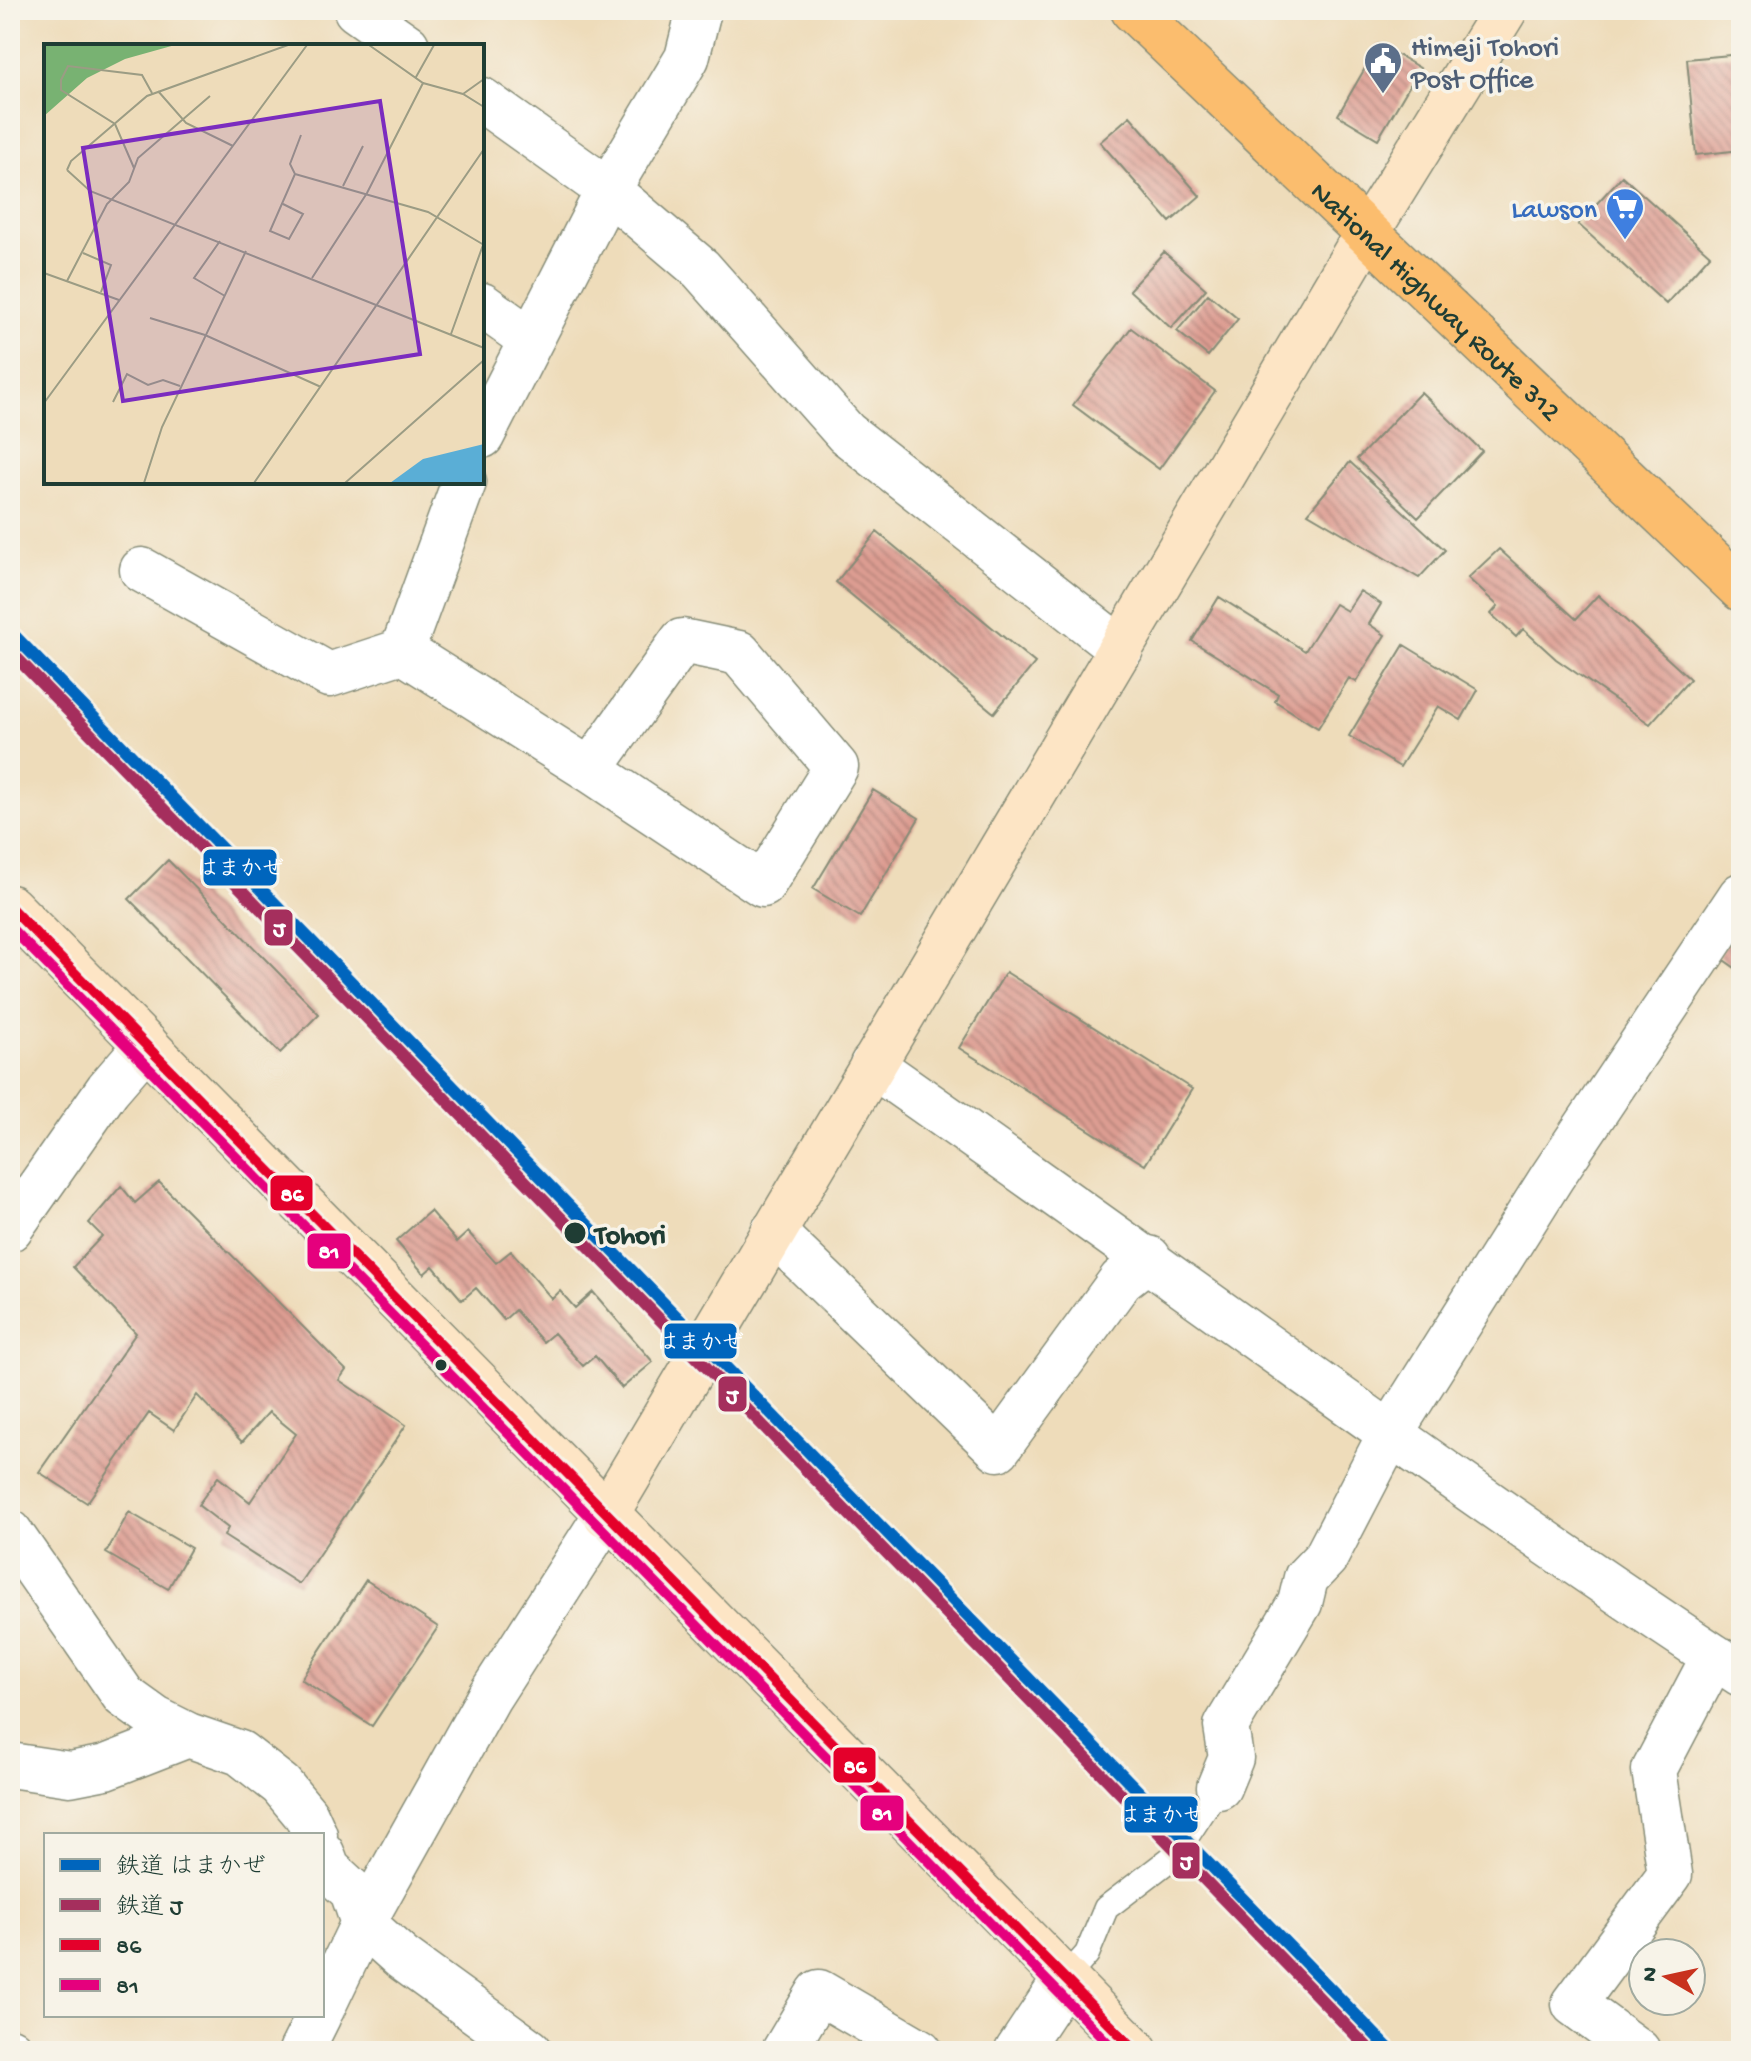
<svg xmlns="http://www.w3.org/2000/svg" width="1751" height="2061" font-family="'Gochi Hand','Klee One',sans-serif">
	<defs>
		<pattern id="building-back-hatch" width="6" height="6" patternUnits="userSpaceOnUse" patternTransform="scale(2)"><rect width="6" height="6" fill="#dd9d92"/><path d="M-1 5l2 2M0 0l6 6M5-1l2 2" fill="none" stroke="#b38178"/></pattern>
	</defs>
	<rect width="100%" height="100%" fill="#f7f3e8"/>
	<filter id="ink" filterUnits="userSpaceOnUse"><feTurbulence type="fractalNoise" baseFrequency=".0125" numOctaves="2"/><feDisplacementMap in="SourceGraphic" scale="16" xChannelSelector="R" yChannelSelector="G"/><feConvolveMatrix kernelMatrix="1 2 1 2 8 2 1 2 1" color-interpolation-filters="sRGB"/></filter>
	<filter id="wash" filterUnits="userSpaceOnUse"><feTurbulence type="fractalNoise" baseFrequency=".006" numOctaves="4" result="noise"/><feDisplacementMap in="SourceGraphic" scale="32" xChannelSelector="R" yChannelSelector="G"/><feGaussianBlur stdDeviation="1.8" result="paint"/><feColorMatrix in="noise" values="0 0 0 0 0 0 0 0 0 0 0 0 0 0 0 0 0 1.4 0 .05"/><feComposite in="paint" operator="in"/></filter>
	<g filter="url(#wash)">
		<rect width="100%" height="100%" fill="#eedcba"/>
		<g id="blocks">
			<path fill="url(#building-back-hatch)" d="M1379 44 1420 68 1378 139 1338 115Z
				M1741 54V150L1696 155 1687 59Z
				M1130 116 1200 196 1170 222 1100 142Z
				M1622 176 1710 255 1666 304 1578 224Z
				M1164 252 1206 289 1171 328 1129 290Z
				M1208 294 1238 319 1208 356 1177 331Z
				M1131 328 1215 391 1159 469 1073 405Z
				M1421 392 1482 451 1418 518 1357 459Z
				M1350 462 1445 550 1419 578 1308 513Z
				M877 532 1035 663 994 713 836 582Z
				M1499 549 1576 619 1598 595 1690 679 1650 724 1556 659 1523 629 1516 637 1491 614 1498 606 1468 578Z
				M1360 591 1381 604 1369 624 1385 635 1356 682 1349 678 1318 728 1275 701 1278 694 1192 641 1219 597 1305 651 1335 604 1347 611Z
				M1404 645 1478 690 1461 720 1438 706 1400 767 1349 736Z
				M873 790 919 818 860 917 813 889Z
				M168 860 319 1014 280 1053 129 899Z
				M1741 923V972L1718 956Z
				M1006 972 1192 1089 1145 1165 959 1048Z
				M159 1182 346 1370 339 1380 406 1425 299 1584 224 1536 228 1528 198 1505 218 1477 250 1502 296 1434 269 1412 242 1442 197 1395 174 1430 149 1413 87 1503 39 1472 136 1333 73 1267 102 1236 89 1223 121 1186 135 1203Z
				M430 1211 457 1242 468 1232 496 1263 511 1251 552 1299 560 1291 575 1308 593 1292 653 1362 622 1388 595 1356 583 1366 554 1333 543 1342 515 1310 504 1320 476 1288 462 1300 433 1266 424 1274 396 1241Z
				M129 1512 191 1548 168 1589 106 1553Z
				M366 1580 438 1627 372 1726 301 1679Z"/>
		</g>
	</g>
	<g filter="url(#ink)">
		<use href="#blocks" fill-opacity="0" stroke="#868c77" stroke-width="2"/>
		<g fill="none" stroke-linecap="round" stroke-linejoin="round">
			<g stroke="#868c77" stroke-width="27">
				<path id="lane" d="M1065 1979 1087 1954 1106 1908 1174 1856 1219 1787"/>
			</g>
			<g stroke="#868c77" stroke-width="47">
				<path id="street" d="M356 10 407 46
					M482 100 608 190 701 269 846 433 1121 649
					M482 305 531 340
					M482 436 608 190 687 58 699 10
					M142 570 329 675 402 651 590 770 763 885 836 767 739 653 682 641 590 770
					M402 651 464 482
					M872 1065C1162 1267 1445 1480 1741 1674
					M10 1229 108 1089 146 1045
					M773 1232 998 1449 1121 1280 1149 1258
					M10 1532 124 1696 156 1719 188 1735 240 1753 281 1785 306 1815 315 1835
					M10 1765 70 1774 106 1767 188 1735
					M1219 1787 1231 1758 1226 1726 1300 1603 1306 1578 1326 1557 1390 1434 1552 1177 1741 895
					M322 1853 328 1869 352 1891 363 1923 402 1958 530 2051
					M322 2009 363 1923 489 1697 606 1515
					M10 2050 11 2051
					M301 2051 319 2015
					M784 2051 819 1992 920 2051
					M1017 2051 1065 1979
					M1638 2051 1574 2004 1670 1874 1654 1770 1714 1656"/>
			</g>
			<g stroke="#868c77" stroke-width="47">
				<path id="secondary" d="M10 907 1136 2051
					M606 1515 1367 233 1505 10"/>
			</g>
			<g stroke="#868c77" stroke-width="47">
				<g id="highway">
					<path id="s1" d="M1133 10 1741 589"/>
				</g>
			</g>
			<use href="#lane" stroke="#fff" stroke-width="24"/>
			<use href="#street" stroke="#fff" stroke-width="44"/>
			<use href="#secondary" stroke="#fde5c5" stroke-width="44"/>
			<use href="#highway" stroke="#fbbd6e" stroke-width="44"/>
			<g stroke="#f7f3e8" stroke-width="16">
				<path id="bus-1" d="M10 907 1136 2051"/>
			</g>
			<g stroke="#f7f3e8" stroke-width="16">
				<path id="bus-2" d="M10 927 1116 2051"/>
			</g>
			<use href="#bus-1" stroke="#e4002b" stroke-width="10"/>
			<use href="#bus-2" stroke="#e5007d" stroke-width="10"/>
			<g stroke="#f7f3e8" stroke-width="18">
				<path id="rail-1" d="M10 631 1391 2051"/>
			</g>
			<g stroke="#f7f3e8" stroke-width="18">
				<path id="rail-2" d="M10 651 1371 2051"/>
			</g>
			<use href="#rail-1" stroke="#0065bd" stroke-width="12"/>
			<use href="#rail-2" stroke="#a52f5d" stroke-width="12"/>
		</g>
	</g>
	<defs>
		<g id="civic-pin" transform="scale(2)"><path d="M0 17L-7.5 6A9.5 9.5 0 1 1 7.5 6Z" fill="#5c6f8a" stroke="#f7f3e8"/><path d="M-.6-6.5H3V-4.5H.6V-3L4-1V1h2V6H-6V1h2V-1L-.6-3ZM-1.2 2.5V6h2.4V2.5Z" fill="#fff"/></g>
		<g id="supermarket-pin" transform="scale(2)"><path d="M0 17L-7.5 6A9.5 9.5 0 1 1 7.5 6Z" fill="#3f7fe0" stroke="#f7f3e8"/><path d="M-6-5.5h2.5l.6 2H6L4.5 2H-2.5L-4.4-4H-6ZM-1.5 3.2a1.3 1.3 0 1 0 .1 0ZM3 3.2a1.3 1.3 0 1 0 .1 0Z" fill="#fff"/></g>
	</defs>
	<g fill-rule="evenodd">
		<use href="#civic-pin" x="1383" y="61"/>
		<use href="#supermarket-pin" x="1625" y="207"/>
	</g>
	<g fill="#1f3d34" stroke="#f7f3e8" stroke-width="3">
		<circle cx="575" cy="1233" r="12"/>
		<circle cx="441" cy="1365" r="7"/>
	</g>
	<g text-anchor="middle" stroke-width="7" stroke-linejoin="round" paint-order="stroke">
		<g font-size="28" fill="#4e5e75" stroke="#f7f3e8" text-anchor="start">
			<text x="1411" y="55">Himeji Tohori<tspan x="1411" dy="32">Post Office</tspan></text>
		</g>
		<g font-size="28" fill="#366cbe" stroke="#f7f3e8" text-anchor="end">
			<text x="1597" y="217">Lawson</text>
		</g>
		<g font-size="28" fill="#1f3d34" stroke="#f7f3e8">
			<text dy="10" stroke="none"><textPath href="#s1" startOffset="420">National Highway Route 312</textPath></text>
		</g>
		<g font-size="28" font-weight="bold" fill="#1f3d34" stroke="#f7f3e8" text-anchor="start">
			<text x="595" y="1243">Tohori</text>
		</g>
	</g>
	<g transform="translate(44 44)">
		<rect width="440" height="440" fill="#eedcba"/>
		<path d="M0 1H131L81 15 43 34 0 72Z" fill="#78b272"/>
		<path d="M440 400V439H346L379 415Z" fill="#5aaed6"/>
		<path fill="none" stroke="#9b9c84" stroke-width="2" d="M325 1 379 39 419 50 440 63M372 33 390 1M114 47 142 79 189 102M419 50 440 35M90 124 71 80 17 46V36L24 22 98 31 108 49M23 126 46 147 440 304M23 126 27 117 103 52 244 1M251 130 384 168 440 201M299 142 319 102M239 160 259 170 245 195 226 187 251 130 246 120 257 91M176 197 150 234 181 252M39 209 67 221 57 248M0 229 75 256M268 234 323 149 379 39M23 237 63 160 85 138 94 114 166 52M106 274 161 291 277 343M407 290 439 201M69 358 83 330 104 341 119 336 136 342M0 359 263 1M100 439 118 383 202 207M210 439 440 105M301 439 440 316"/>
		<path fill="#7b2cbf" fill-opacity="0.15" stroke="#7b2cbf" stroke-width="4" d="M336 57 376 310 79 357 39 104Z"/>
		<rect width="440" height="440" fill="none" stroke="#1f3d34" stroke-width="4"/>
	</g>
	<g stroke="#f7f3e8" stroke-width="3">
		<rect x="202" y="848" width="76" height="39" rx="8" fill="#0065bd"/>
		<rect x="263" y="908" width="31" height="39" rx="8" fill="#a52f5d"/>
		<rect x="269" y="1174" width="45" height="38" rx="8" fill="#e4002b"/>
		<rect x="306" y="1232" width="46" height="38" rx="8" fill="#e5007d"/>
		<rect x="663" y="1322" width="75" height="38" rx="8" fill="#0065bd"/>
		<rect x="717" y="1375" width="31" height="38" rx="8" fill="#a52f5d"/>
		<rect x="832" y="1746" width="45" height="38" rx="8" fill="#e4002b"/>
		<rect x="859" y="1794" width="46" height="38" rx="8" fill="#e5007d"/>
		<rect x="1123" y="1795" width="76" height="39" rx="8" fill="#0065bd"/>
		<rect x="1171" y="1841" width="30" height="39" rx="8" fill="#a52f5d"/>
	</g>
	<g font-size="22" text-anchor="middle" font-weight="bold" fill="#fff">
		<text x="240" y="875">はまかぜ</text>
		<text x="279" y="935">J</text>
		<text x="292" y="1201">86</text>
		<text x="329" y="1258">81</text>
		<text x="700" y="1349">はまかぜ</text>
		<text x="732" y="1402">J</text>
		<text x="855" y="1773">86</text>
		<text x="882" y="1820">81</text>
		<text x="1161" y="1822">はまかぜ</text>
		<text x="1186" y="1868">J</text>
	</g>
	<rect width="1751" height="2061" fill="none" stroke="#f7f3e8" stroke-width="40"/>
	<rect x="44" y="1833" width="280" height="184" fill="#f7f3e8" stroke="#a1aaa0" stroke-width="2"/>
	<rect x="60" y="1859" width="40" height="12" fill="#0065bd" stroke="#a1aaa0" stroke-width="2"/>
	<text x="116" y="1873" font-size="24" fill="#1f3d34">鉄道 はまかぜ</text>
	<rect x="60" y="1899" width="40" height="12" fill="#a52f5d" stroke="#a1aaa0" stroke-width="2"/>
	<text x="116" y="1913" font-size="24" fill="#1f3d34">鉄道 J</text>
	<rect x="60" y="1939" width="40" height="12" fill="#e4002b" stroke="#a1aaa0" stroke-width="2"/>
	<text x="116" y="1953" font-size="24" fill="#1f3d34">86</text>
	<rect x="60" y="1979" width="40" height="12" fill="#e5007d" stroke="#a1aaa0" stroke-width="2"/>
	<text x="116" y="1993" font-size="24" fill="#1f3d34">81</text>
	<g transform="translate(1667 1977) rotate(279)"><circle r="38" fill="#f7f3e8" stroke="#a1aaa0" stroke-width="2"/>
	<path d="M0-6L14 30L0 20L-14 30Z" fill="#c8321e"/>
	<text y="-12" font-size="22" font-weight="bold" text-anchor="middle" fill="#1f3d34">N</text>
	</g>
</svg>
